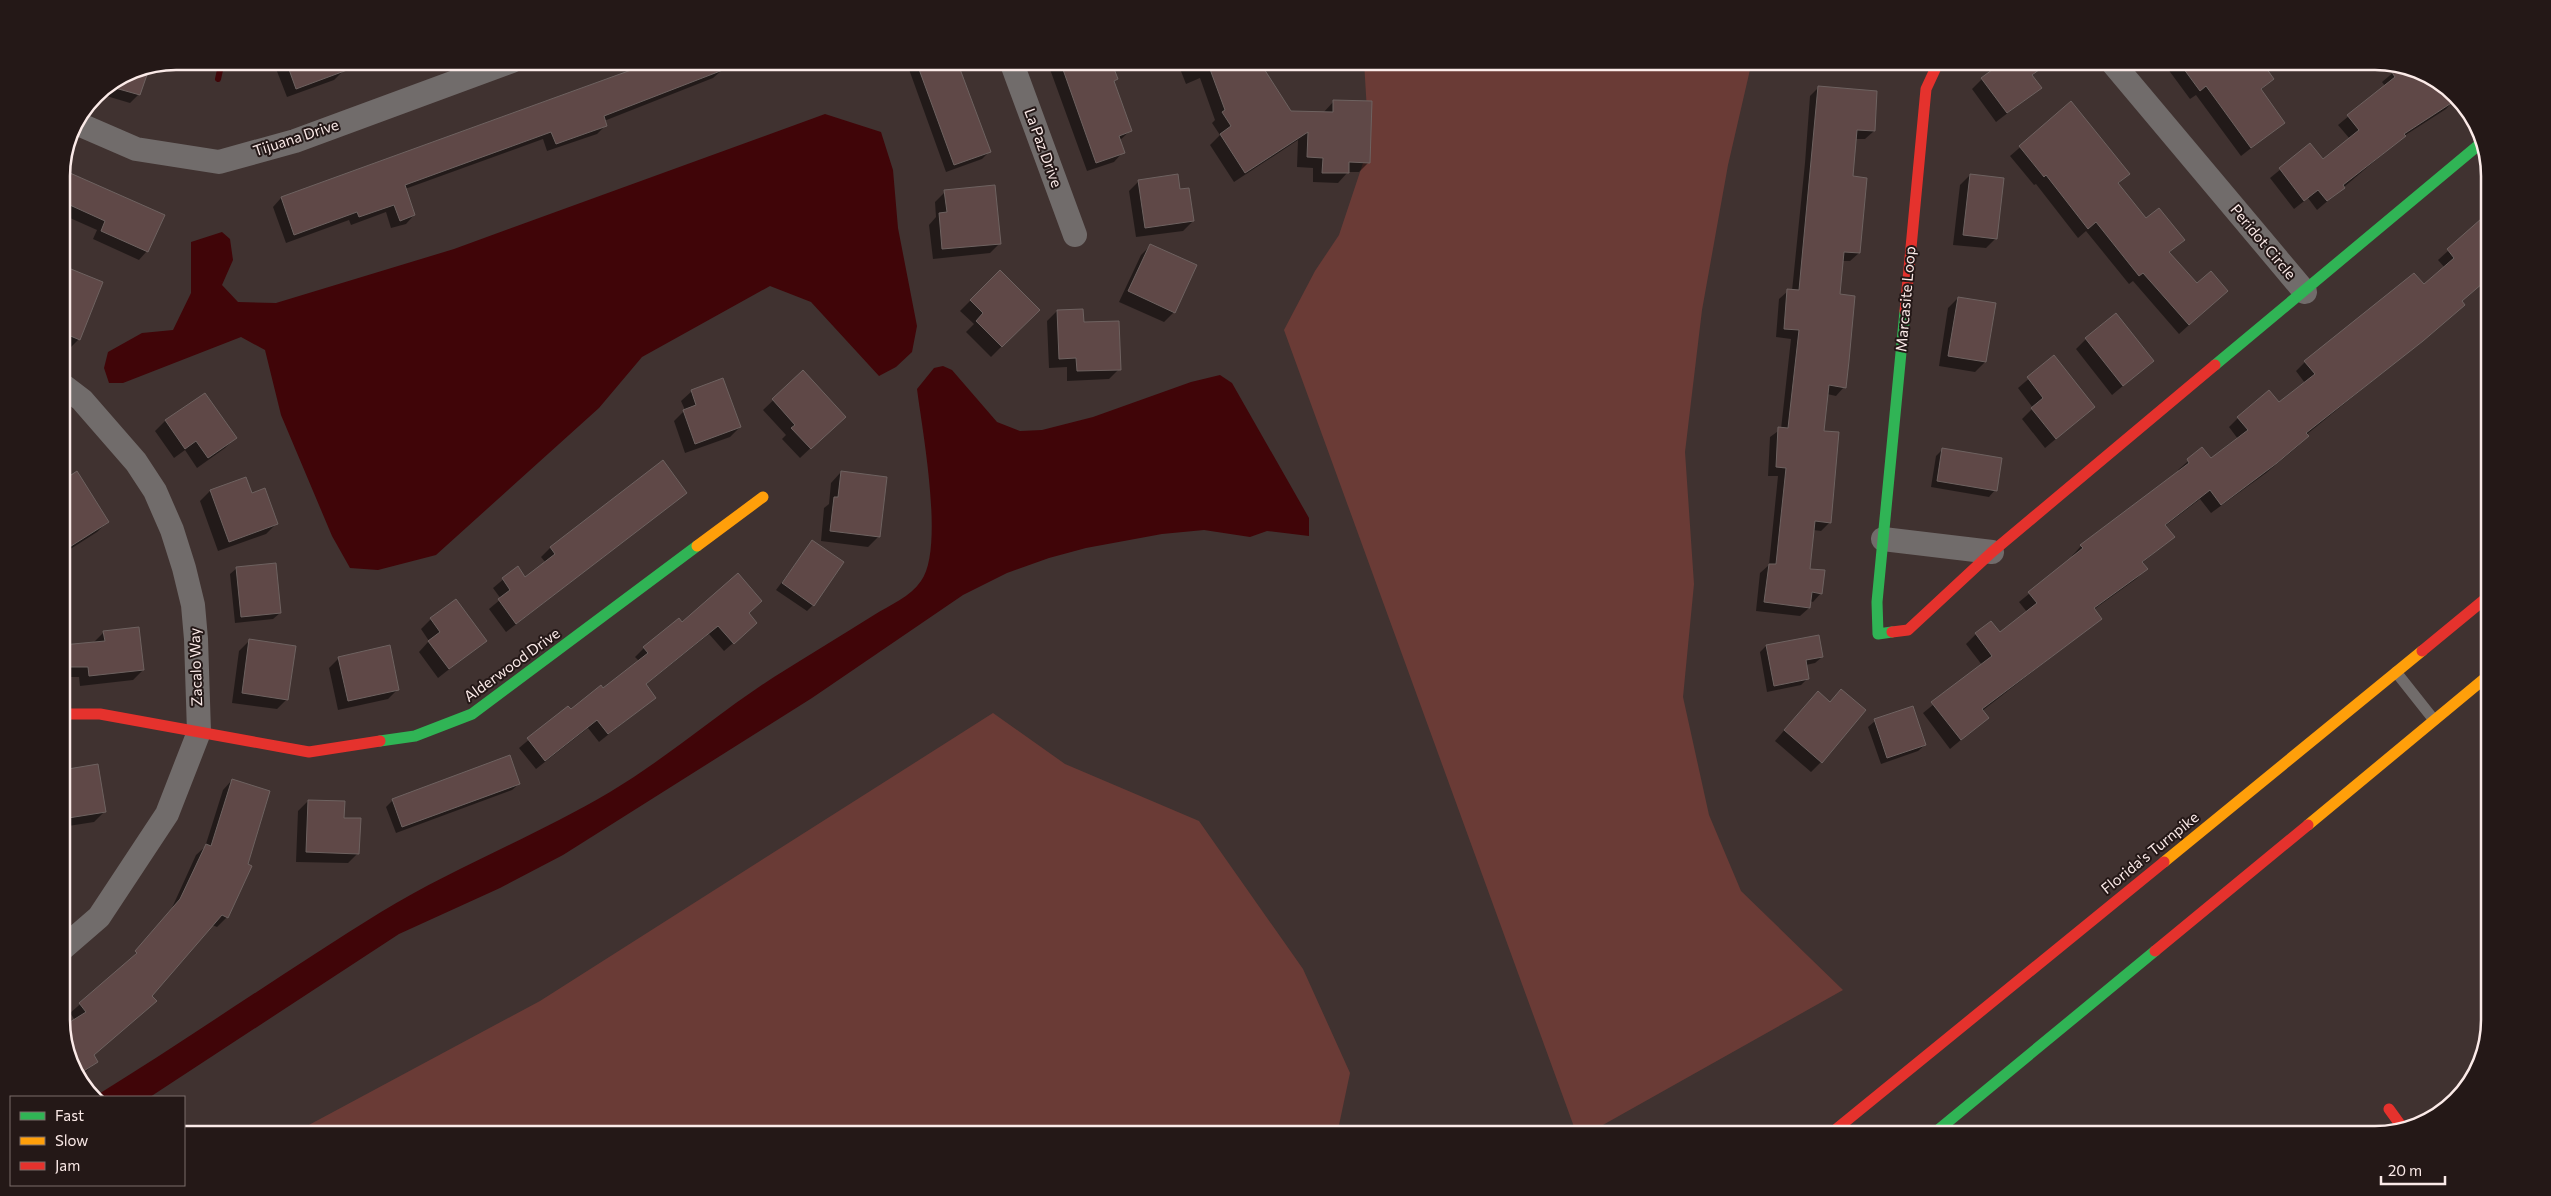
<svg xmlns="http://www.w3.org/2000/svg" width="2551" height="1196" font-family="Commissioner,sans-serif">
	<rect width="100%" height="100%" fill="#403230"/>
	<path fill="#6a3b36" d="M1364 61H1752L1728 165 1702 310 1685 452 1694 584 1683 697 1709 815 1741 891 1843 990 1585 1135H1577L1284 330 1315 271 1339 235 1369 145Z
		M993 713 1065 764 1199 821 1303 969 1350 1073 1339 1125 1330 1135H303L307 1126 540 1001Z"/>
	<path fill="#400508" d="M825 114 881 132 893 170 898 228 917 326 912 352 896 367 879 376 811 302 770 286 642 357 599 408 436 555 378 570 350 568 332 536 281 415 265 350 241 337 123 383H109L104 368 108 352 142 333 173 330 191 293V242L222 232 230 239 233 260 222 285 238 302 276 303 454 249Z
		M943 366 952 370 997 422 1020 431 1042 430 1093 417 1191 382 1220 375 1232 383 1309 518V536L1267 531 1250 537 1204 530 1162 534 1086 548 1049 558 1007 573 963 595 812 698 563 855 500 888 399 934 150 1097H94C191 1037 284 972 381 912 455 867 536 836 610 792 667 758 718 713 774 677 807 656 841 636 874 615 890 605 910 597 921 581 945 549 922 429 917 389L934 368Z"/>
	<path fill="#0007" d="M273 61H360L343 71 334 80 287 97Z
		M906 61H956L990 151 982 159 946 172Z
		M1047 61H1110L1116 79 1113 82 1131 130 1119 141 1123 152 1114 162 1087 171Z
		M1177 61H1272L1264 71 1290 113H1323L1334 101 1369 162 1359 172H1348L1338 183 1313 182V168L1297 167 1298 140 1234 182 1210 145 1220 135 1212 123 1215 120 1200 78 1186 84Z
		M2162 61H2248L2273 79 2260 91 2283 123 2241 156 2196 95 2190 99Z
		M2044 65 2032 76 2040 88 1996 122 1972 89 1982 79Z
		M2401 66 2419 70 2455 99 2446 109 2404 136 2317 210 2308 198 2294 209 2270 178 2310 145 2323 161 2350 139 2338 125 2385 86 2382 82Z
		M149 67 139 94 130 103 103 95 106 87 132 70Z
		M722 70 713 78 604 121 606 125 597 134 547 151 543 139 405 189 414 215 406 224 391 228 386 212 351 225 349 220 286 243 273 207 281 198 404 155Z
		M1818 88 1874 131 1865 139H1855L1851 177 1859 253 1850 261H1842L1839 295 1844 387 1836 396 1827 394 1823 432 1830 522 1821 531 1813 530 1809 570 1821 593 1813 602 1810 601 1809 608 1800 616 1756 611 1760 573 1769 565 1778 476H1768L1770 437 1781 429 1791 339 1776 337 1779 299 1788 291H1792L1805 163 1810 96Z
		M2071 103 2128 174 2118 184 2146 220 2183 240 2168 253 2197 285 2217 300 2179 334 2133 281 2129 284 2086 231 2078 238 2036 184 2034 185 2010 156Z
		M61 170 147 251 139 260 93 239 97 230 61 214Z
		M1970 175 1996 238 1986 248 1953 245 1960 185Z
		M1139 181 1179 190 1193 221 1183 231 1136 237 1129 191Z
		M945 192 1000 243 990 253 933 259 929 225 936 217 935 202Z
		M2490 213 2461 302 2454 314 2306 435 2298 446 2266 473 2211 513 2200 499 2165 526 2173 537 2142 563 2146 569 2136 579 2093 610 2100 619 1982 711 1987 718 1950 749 1923 713 1982 665 1966 644 1976 634 1991 622 1999 634 2027 612 2019 602 2073 558 2072 556 2081 546 2180 472 2178 470 2202 449 2210 460 2238 439 2229 427 2238 418 2279 403 2305 383 2296 371 2305 362 2424 286 2445 268 2438 260Z
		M1151 245 1174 312 1164 322 1119 302 1141 255Z
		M61 266 79 339 69 349 61 346Z
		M1000 271 1038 310 991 357 966 332 974 324 960 311Z
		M1958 298 1985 362 1975 372 1939 366 1948 308Z
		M1057 311 1083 324 1119 369 1109 379 1067 381V367L1049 368 1047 321Z
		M2086 339 2153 361 2112 395 2076 349Z
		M2054 357 2094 407 2045 448 2022 419 2033 408 2018 388Z
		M803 372 834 426 800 458 782 439 786 435 763 410Z
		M692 391 740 427 730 437 685 453 674 421 685 410 681 401Z
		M205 394 235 438 225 448 197 468 185 450 174 458 155 431 165 421Z
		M1943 449 1995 490 1989 497 1931 487 1936 456Z
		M662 462 685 493 506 632 489 609 501 599 493 588 517 568 525 579 546 563 541 557 550 548Z
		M841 472 885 478 878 537 868 547 821 541 824 508 829 504 831 483Z
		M76 473 107 522 97 532 61 555V482Z
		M245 478 251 494 276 524 266 534 218 551 200 501 210 491Z
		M812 542 813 605 807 611 776 590Z
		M237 568 280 613 273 619 235 623 230 574Z
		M61 605H66V646L94 642 104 632 143 670 133 680 80 686 79 677H62Z
		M748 614 747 631 724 651 709 634 645 685 654 698 599 742 588 728 536 769 519 748 568 707 570 711 602 690 639 661 635 657 644 648 682 624Z
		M431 619 485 641 438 678 419 652 429 641 421 629Z
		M249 641 287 699 277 709 232 703 239 651Z
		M1766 646 1822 657 1815 663 1806 665 1808 678 1801 685 1767 692 1760 652Z
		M339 658 398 689 388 699 338 710 329 668Z
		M1808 703H1829L1821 762 1811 772 1775 741Z
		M1875 721 1925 745 1918 751 1881 764 1868 727Z
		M97 766 104 812 94 822 62 827V772Z
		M232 780 227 917 217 927 212 925 93 1056 97 1062 80 1076 62 1028 75 1020 70 1013 128 963 171 910 196 855 205 847 223 790Z
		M519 784 512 790 396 833 386 807 393 800Z
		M308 801 343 819 358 853 348 863 296 862 298 811Z"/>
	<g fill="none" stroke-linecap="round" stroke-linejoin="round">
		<path stroke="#400508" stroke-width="6" d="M218 79 222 61"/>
	</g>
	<path fill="#5f4847" stroke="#6e6260" d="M286 61H365L366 63 296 89Z
		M656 61H741V63L604 116 607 126 587 133 556 144 551 132 405 185 415 215 400 221 394 205 359 217 357 212 294 235 281 197Z
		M916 61H957L991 152 954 165Z
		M1060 61H1111L1118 79 1114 81 1132 131 1119 136 1125 153 1096 163Z
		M1207 61H1259L1291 111 1333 112V100L1372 101 1370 163 1349 162V173H1322L1323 158 1307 157 1308 132 1245 173 1220 134 1231 126 1222 112 1225 110Z
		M2004 61H2051L2032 75 2042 88 2007 113 1981 78Z
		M2178 61H2261L2274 79 2261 89 2285 123 2251 148 2206 86 2200 91Z
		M2386 63 2419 70 2456 100 2404 134 2406 136 2343 185 2345 188 2327 201 2318 190 2304 201 2279 168 2310 143 2323 159 2359 130 2347 115 2395 77Z
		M150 66 140 95 108 86 132 70Z
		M1818 86 1877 91 1875 131 1857 130 1853 176 1867 178 1860 253 1844 252 1840 294 1855 296 1849 361 1846 388 1829 385 1824 431 1839 432 1836 466 1831 523 1815 521 1810 569 1825 570 1822 594 1812 592 1810 608 1764 602 1769 564H1776L1786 468 1776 467 1778 427 1788 428 1799 330 1784 329 1787 289 1799 290Z
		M2071 101 2130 174 2118 183 2146 218 2159 208 2185 240 2169 252 2197 283 2211 271 2228 291 2189 325 2143 273 2139 276 2096 222 2088 229 2046 175 2044 177 2019 146Z
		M61 169 165 215 148 252 101 231 105 221 61 201Z
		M1178 174 1180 189 1189 188 1194 221 1145 228 1138 180Z
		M1970 174 2004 178 1997 239 1963 235Z
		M995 185 1001 244 942 249 939 213 947 212 944 190Z
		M2490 211V277L2462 301 2465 305 2423 341 2306 433 2309 436 2277 463 2221 505 2210 490 2165 525 2175 537 2142 562 2148 569 2094 608 2102 619 1982 709 1989 718 1961 740 1931 702 1992 656 1975 633 1991 621 2000 632 2037 603 2028 592 2083 548 2080 545 2189 463 2187 459 2202 447 2211 458 2248 430 2237 417 2269 390 2279 402 2315 374 2304 361 2414 273 2424 284 2454 258 2447 249Z
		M1150 244 1197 265 1175 313 1128 291Z
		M61 265 103 282 80 340 61 332Z
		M1000 270 1040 310 1002 347 976 321 983 313 970 300Z
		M1958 297 1996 303 1986 362 1948 356Z
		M1083 309 1084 322 1119 321 1121 370 1077 371 1076 358 1059 359 1057 310Z
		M2116 313 2154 361 2123 386 2085 338Z
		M2054 355 2095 407 2056 439 2031 408 2043 398 2027 377Z
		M803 370 846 417 811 449 791 428 795 425 772 399Z
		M723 378 741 427 695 444 683 410 696 405 691 390Z
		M205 393 237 438 208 458 196 441 185 449 165 420Z
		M1942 448 2002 458 1997 491 1937 481Z
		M663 460 687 493 516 624 498 599 510 590 502 578 518 566 525 577 555 554 550 547Z
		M77 471 109 522 68 548 62 538V481Z
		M841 471 887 477 880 537 830 531 834 497H838Z
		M246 477 252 493 265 488 278 524 229 542 210 490Z
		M812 540 844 562 814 606 782 583Z
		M276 563 281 613 241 617 236 567Z
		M738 573 762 601 749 613 757 623 734 644 718 626 646 684 656 698 608 734 597 720 545 761 527 738 568 706 571 709 601 685 603 688 648 653 643 647 679 618 682 622Z
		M456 599 487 641 449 669 428 641 440 632 430 618Z
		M139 627 144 670 89 676 88 667H62V645L105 641 103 631Z
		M1819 635 1823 657 1806 660 1809 679 1774 686 1766 645Z
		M249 639 296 646 288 700 242 693Z
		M390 645 399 690 348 701 338 657Z
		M1841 689 1866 710 1822 763 1784 730 1818 691 1830 702Z
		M1913 706 1926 745 1887 758 1874 719Z
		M510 755 520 784 402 827 392 799Z
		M98 764 106 812 62 819V770Z
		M232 779 270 791 248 864 252 866 228 918 222 915 152 996 157 1001 94 1055 98 1062 79 1074 62 1027 86 1012 79 1003 137 953 135 951 180 899 206 844 211 846Z
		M308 800 345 801 344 818H361L359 854 306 852Z"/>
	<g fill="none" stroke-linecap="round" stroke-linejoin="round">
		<path stroke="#716c6b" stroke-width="11" d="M2396 672 2434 720"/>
		<path stroke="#716c6b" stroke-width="24" d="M1011 61 1075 235
			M2111 61 2305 292
			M76 123 136 149 219 162 295 141 512 61
			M61 384 82 400 136 462 155 491 172 530 184 568 193 605 196 639 199 732 167 814 99 917 62 949
			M1883 539 1992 552"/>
		<path stroke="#30b455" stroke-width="11" d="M2215 365 2481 143
			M1892 632 1878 634 1877 602 1905 311
			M380 741 415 736 472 714 697 546
			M1932 1135 2155 951"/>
		<path stroke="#ff9f0a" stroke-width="11" d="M697 546 763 497
			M2308 825 2490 674
			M2164 862 2422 651"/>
		<path stroke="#e5322d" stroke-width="11" d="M1905 311 1926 89 1939 61
			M1892 632 1908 630 1992 552 2215 365
			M2422 651 2490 595
			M62 714H100L309 752 380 741
			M2155 951 2308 825
			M2389 1109 2402 1127
			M1829 1135 2164 862"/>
	</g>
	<g text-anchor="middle" stroke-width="4" stroke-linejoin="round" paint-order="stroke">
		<g font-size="15" fill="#fbeae8" stroke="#241817">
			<text transform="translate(296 138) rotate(-18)" y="5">Tijuana Drive</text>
			<text transform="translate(1043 148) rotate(70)" y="5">La Paz Drive</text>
			<text transform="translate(2263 242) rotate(50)" y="5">Peridot Circle</text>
			<text transform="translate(1906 299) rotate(-85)" y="5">Marcasite Loop</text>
			<text transform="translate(512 665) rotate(-36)" y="5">Alderwood Drive</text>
			<text transform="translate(196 667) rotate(-92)" y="5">Zacalo Way</text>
			<text transform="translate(2150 853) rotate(-39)" y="5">Florida's Turnpike</text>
		</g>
	</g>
	<path d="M0 0H2551V1196H0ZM176 70H2375A106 106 0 0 1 2481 176V1020A106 106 0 0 1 2375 1126H176A106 106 0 0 1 70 1020V176A106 106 0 0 1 176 70Z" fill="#241817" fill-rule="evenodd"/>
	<path fill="none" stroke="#fbeae8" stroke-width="2.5" d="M176 70H2375A106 106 0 0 1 2481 176V1020A106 106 0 0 1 2375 1126H176A106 106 0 0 1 70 1020V176A106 106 0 0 1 176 70Z"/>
	<rect x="10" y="1096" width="175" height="90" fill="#241817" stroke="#7a6c6b"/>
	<rect x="20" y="1112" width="25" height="8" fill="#30b455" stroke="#7a6c6b"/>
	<text x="55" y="1121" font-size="15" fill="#fbeae8">Fast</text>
	<rect x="20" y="1137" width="25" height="8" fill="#ff9f0a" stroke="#7a6c6b"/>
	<text x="55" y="1146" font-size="15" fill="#fbeae8">Slow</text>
	<rect x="20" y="1162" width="25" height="8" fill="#e5322d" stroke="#7a6c6b"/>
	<text x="55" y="1171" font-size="15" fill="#fbeae8">Jam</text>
	<path d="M2381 1176v8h64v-8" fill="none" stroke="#fbeae8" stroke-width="2.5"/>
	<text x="2388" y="1176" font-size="15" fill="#fbeae8" stroke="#241817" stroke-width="4" paint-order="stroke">20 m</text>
</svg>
